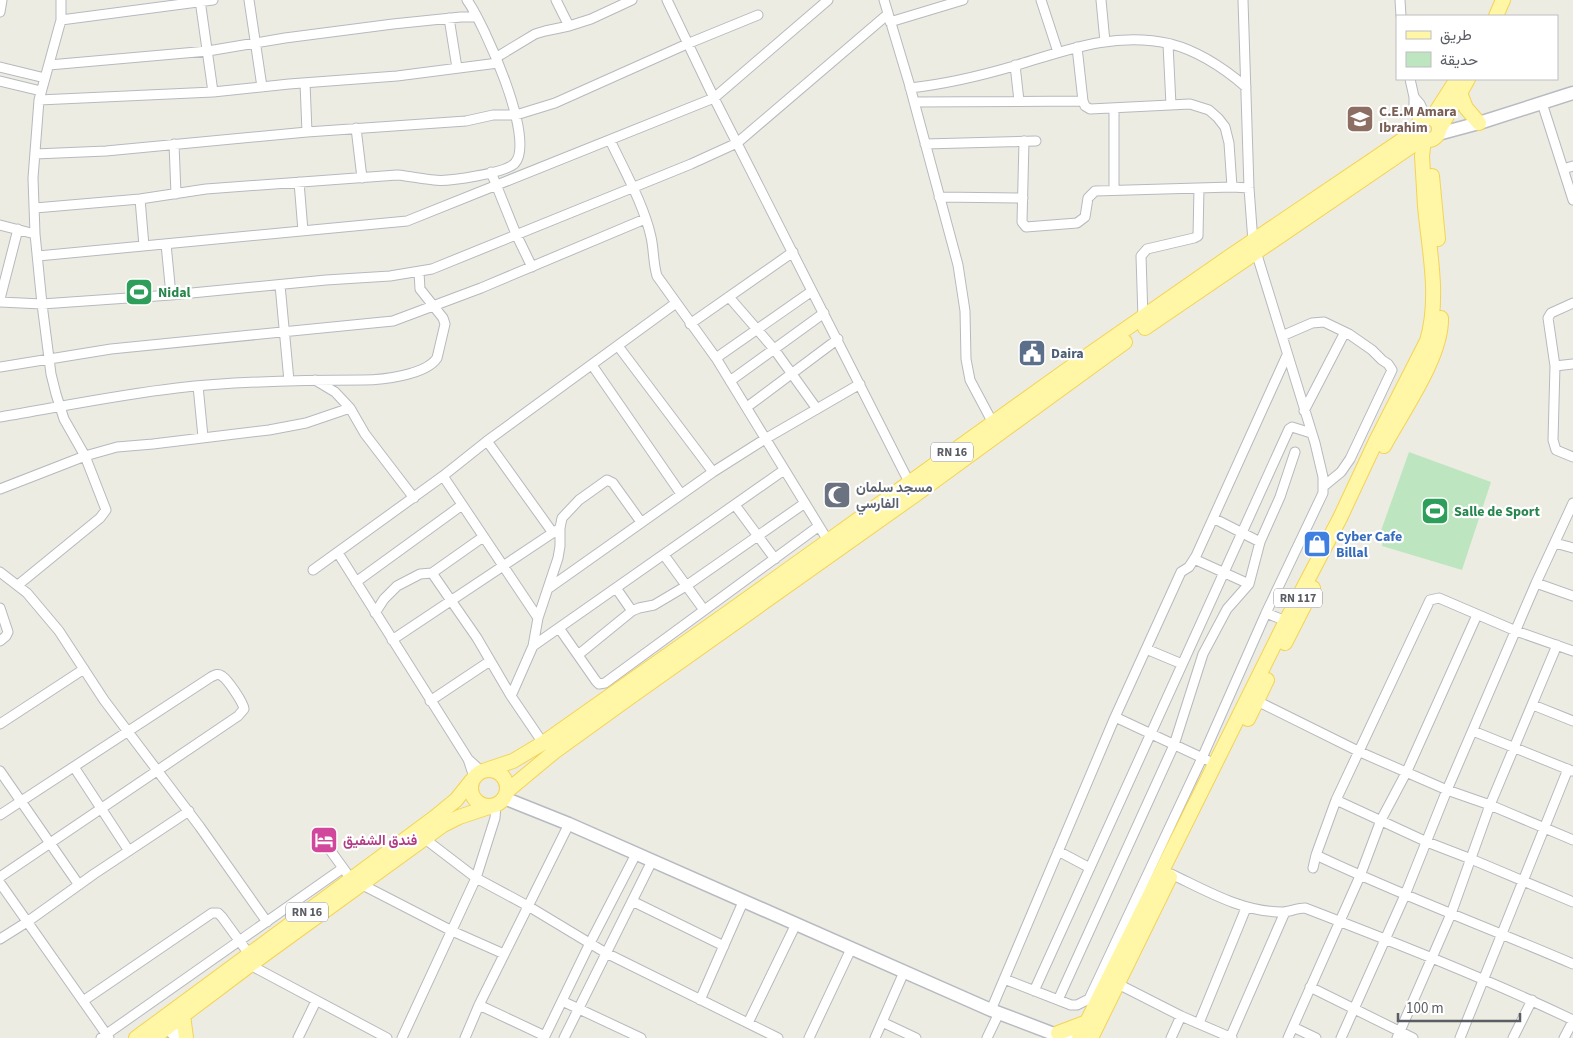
<svg xmlns="http://www.w3.org/2000/svg" width="1573" height="1038" font-family="'Source Sans 3',Vazirmatn,sans-serif">
	<rect width="100%" height="100%" fill="#edece2"/>
	<path fill="#bde6c0" d="M1409 452 1491 482 1462 570 1382 546 1383 541 1378 539Z"/>
	<g fill="none" stroke-linecap="round" stroke-linejoin="round">
		<g stroke="#b7b9bf" stroke-width="11">
			<path id="street" d="M200 0 213 92 289 84 397 76 498 63
				M249 0 262 87
				M556 0 569 26
				M667 0 714 98 909 482
				M884 0 909 83 958 265 965 311 966 359 970 380 995 427
				M1041 0 1058 52
				M1101 0 1105 42
				M1400 0 1401 16
				M0 12 2 0
				M449 18 457 68
				M61 20 213 0
				M890 22 963 0
				M1168 44 1171 105
				M497 57 535 34 545 31 569 26 591 19 632 0
				M49 65 208 51 285 38 393 24 461 17H477
				M1015 65 1019 101
				M0 67 45 78
				M1410 79 1414 97
				M0 81 41 91
				M305 83 307 132
				M910 88C946 84 980 76 1014 66 1067 50 1115 31 1171 44 1198 51 1225 69 1246 87
				M39 100 213 92
				M1083 101 1085 106 1090 109 1190 104 1209 110 1218 118 1225 127 1229 143 1232 187 1249 188
				M914 102 1083 101 1077 47
				M1542 103 1573 200
				M1419 122 1414 108V97L1420 104 1426 117
				M356 128 362 178
				M610 140C624 170 644 205 651 237 654 250 653 263 657 276L716 358 830 544
				M1024 141 1022 222 1026 227 1077 223 1085 217 1088 198 1095 191 1232 187
				M174 144 176 194
				M925 144 1036 141
				M35 154 106 151 307 132 466 121 493 115H516L555 103 687 44 758 15
				M1563 169 1573 166
				M491 172 516 234 532 267
				M299 182 303 231
				M1114 190V108
				M939 197 1023 198
				M140 199 144 246
				M35 208 140 199 206 189 397 175C410 176 422 179 434 180 448 182 506 173 515 163 536 139 484 24 467 0
				M0 225 35 234
				M166 244 171 295
				M38 256 407 221 714 98 828 0
				M280 285 289 381
				M729 297 774 349 817 409
				M0 299 18 229
				M0 302 42 304 171 295 326 280 390 276 432 269 691 164 737 143 888 14
				M1573 303 1551 313 1548 318 1555 366 1553 440 1556 450 1573 457
				M1143 318 1141 256 1147 249 1194 238 1198 236 1199 188
				M690 324 793 252
				M1282 336 1312 323 1324 322 1349 334 1372 350 1382 360 1388 364 1392 370 1350 459 1341 472 1324 486
				M618 346 713 472
				M716 358 812 291
				M592 365 681 494
				M1555 366 1573 364
				M0 367 111 349 393 321 481 288 645 219
				M315 380 335 392 350 408
				M730 381 824 313
				M198 386 203 437
				M747 407 838 339
				M1304 411 1345 332
				M0 417C59 407 117 395 177 388 238 381 301 380 363 380 382 380 426 375 437 358L445 324 443 318 420 289 419 272
				M487 441 553 533
				M443 476 538 618
				M0 489 85 456 117 447 153 444 269 430 306 423 350 408 365 434 414 498
				M735 505 775 559
				M1213 518 1260 542
				M1555 543 1573 548
				M338 553 468 759
				M664 555 704 610
				M1194 559 1249 584
				M313 570 443 476 487 441 676 303
				M0 572 27 593 59 631 104 700 200 827 267 922
				M432 573 477 638 511 696
				M356 582 462 505
				M1536 583 1573 596
				M18 585 100 518 106 510 85 456 64 419 56 394 51 374 42 304 35 234 33 178 39 100 61 20V0
				M549 588 713 472 765 439 860 384
				M616 588 632 611
				M0 608 8 632 6 636 0 641
				M375 613 384 599 397 586 420 574 432 573 483 537
				M1266 613 1286 621
				M559 628 596 681 599 684 605 683 819 526
				M392 640 560 528
				M533 646 784 470
				M1146 649 1182 664
				M578 655 632 611 639 608 654 605 686 586 805 503
				M430 701 490 661
				M1257 701 1360 752 1447 790 1490 805 1573 840
				M1533 705 1573 721
				M1115 717 1207 760
				M0 724 84 669
				M1473 731 1572 771
				M543 743 511 696 533 646 538 618 558 558 560 546V528L562 518 579 500 607 480 613 483 641 522
				M74 767 129 851
				M0 771 79 885
				M474 777 468 759 481 771
				M1336 800 1427 842 1471 859 1573 902
				M0 815 211 677C215 675 218 673 222 676 228 680 243 702 244 709L238 716 0 877
				M425 839 476 878 528 906 606 953 778 1038
				M325 843 351 879 452 931 504 954
				M1058 851 1090 868
				M1316 855C1400 895 1487 927 1573 964
				M1313 868 1316 855 1336 800 1430 600 1439 598 1516 631 1573 651
				M1171 874C1207 891 1242 912 1282 912 1289 912 1297 908 1305 908 1396 943 1485 978 1573 1020
				M0 883 109 1038
				M632 901 724 946
				M0 939 27 922 94 874 189 811
				M250 965 387 1038
				M1004 979 1071 1005H1077L1089 999
				M1118 984 1181 1016 1232 1038
				M1310 987 1413 1038
				M1034 991 1289 429 1292 427 1311 433
				M700 1000 743 902
				M1058 1000 1174 745 1203 654 1227 609 1249 584 1260 542 1280 497 1295 452
				M83 1001 212 913H218L222 917 249 954
				M562 1001 641 1038
				M1097 1004 1089 999 1202 758 1266 613 1323 493V477L1315 443 1253 242 1249 188 1243 0
				M479 1005 545 1036
				M991 1010 1115 717 1181 572 1189 567 1196 556 1287 355
				M882 1022 916 1038
				M748 1023 796 924
				M1199 1023 1246 908
				M1293 1027 1316 1038
				M101 1038 343 868
				M298 1038 316 1001
				M402 1038 476 878 495 818 496 805
				M465 1038 479 1005 569 824
				M544 1038 590 943 636 854
				M564 1038 652 861
				M809 1038 851 949
				M875 1038 904 972
				M987 1038 999 1013
				M1171 1038 1181 1016
				M1230 1038 1285 912
				M1288 1038 1360 876 1381 820 1407 771 1477 615
				M1341 1038 1405 895 1447 790 1536 583 1573 503
				M1397 1038 1451 914 1490 805 1557 645
				M1460 1038 1568 769
				M1513 1038 1532 1000
				M1564 1038 1573 1021"/>
		</g>
		<g stroke="#b7bac1" stroke-width="15">
			<path id="secondary" d="M1438 134 1479 123 1573 93
				M504 798 569 824 991 1010 1054 1034 1058 1033 1073 1038
				M163 1020 177 1038"/>
		</g>
		<g stroke="#f4d354" stroke-width="16">
			<path id="primary" d="M1496 16 1503 0
				M1460 93 1466 108 1479 123
				M1417 129a11 11 0 1 1 22 0a11 11 0 1 1-22 0Z
				M1432 118 1457 79
				M1440 128 1468 79
				M1432 176 1438 239
				M1145 328 1422 139
				M1384 446C1402 412 1442 357 1441 318
				M1285 643 1313 588
				M1248 719 1267 680
				M471 788a18 18 0 1 1 36 0a18 18 0 1 1-36 0Z
				M486 770 513 761 543 743 726 614 1064 372 1229 257 1417 130
				M507 791 554 752 626 700 915 495 1125 342
				M183 1015 186 1038
				M1058 1033 1087 1022
				M136 1038 434 818 456 800 472 780
				M153 1038 250 965 443 825 459 817 489 807
				M1079 1038 1286 621 1340 518 1376 441 1427 341C1440 297 1429 250 1425 206 1424 189 1423 173 1422 156L1424 139
				M1091 1038 1170 877"/>
		</g>
		<use href="#street" stroke="#fff" stroke-width="9"/>
		<use href="#secondary" stroke="#fff" stroke-width="12"/>
		<use href="#primary" stroke="#fff7a5" stroke-width="14"/>
	</g>
	<defs>
		<g id="school-square" transform="scale(1.4375)"><rect x="-9" y="-9" width="18" height="18" rx="4" fill="#8d6e63" stroke="#fff"/><path d="M0-5L7-2L0 1L-7-2ZM-4 1L0 2.5L4 1V4Q0 6-4 4Z" fill="#fff"/></g>
		<g id="stadium-square" transform="scale(1.4375)"><rect x="-9" y="-9" width="18" height="18" rx="4" fill="#2e9e5b" stroke="#fff"/><path d="M0-5a6.5 5 0 1 0 0 10a6.5 5 0 1 0 0-10ZM-3.5-1.8h7v3.6h-7Z" fill="#fff"/></g>
		<g id="civic-square" transform="scale(1.4375)"><rect x="-9" y="-9" width="18" height="18" rx="4" fill="#5c6f8a" stroke="#fff"/><path d="M-.6-6.5H3V-4.5H.6V-3L4-1V1h2V6H-6V1h2V-1L-.6-3ZM-1.2 2.5V6h2.4V2.5Z" fill="#fff"/></g>
		<g id="mosque-square" transform="scale(1.4375)"><rect x="-9" y="-9" width="18" height="18" rx="4" fill="#6b7280" stroke="#fff"/><path d="M3.5-4.9A6 6 0 1 0 3.5 4.9A5 5 0 1 1 3.5-4.9Z" fill="#fff"/></g>
		<g id="shop-square" transform="scale(1.4375)"><rect x="-9" y="-9" width="18" height="18" rx="4" fill="#3f7fe0" stroke="#fff"/><path d="M-5-2.5h2.3a2.7 3.5 0 0 1 5.4 0H5L5.5 6h-11ZM-1.5-2.5h3a1.5 2.3 0 0 0-3 0Z" fill="#fff"/></g>
		<g id="hotel-square" transform="scale(1.4375)"><rect x="-9" y="-9" width="18" height="18" rx="4" fill="#d1479c" stroke="#fff"/><path d="M-6-4.5h1.5V1H6V5H4.5V3h-9V5H-6ZM-4 0a1.8 1.8 0 1 1 3.6 0ZM.5 0V-2.5h3Q6-2.5 6 0Z" fill="#fff"/></g>
	</defs>
	<g fill-rule="evenodd">
		<use href="#school-square" x="1360" y="119"/>
		<use href="#stadium-square" x="139" y="292"/>
		<use href="#civic-square" x="1032" y="353"/>
		<use href="#mosque-square" x="837" y="495"/>
		<use href="#stadium-square" x="1435" y="511"/>
		<use href="#shop-square" x="1317" y="544"/>
		<use href="#hotel-square" x="324" y="840"/>
	</g>
	<g text-anchor="middle" stroke-width="4.5" stroke-linejoin="round" paint-order="stroke">
		<g fill="#fff" stroke="#8c8e92" stroke-width="1">
			<rect x="931" y="442.5" width="42" height="19" rx="4"/>
			<rect x="1274" y="588.5" width="48" height="19" rx="4"/>
			<rect x="286" y="902.5" width="42" height="19" rx="4"/>
		</g>
		<g font-size="12" font-weight="bold" fill="#5a5d63">
			<text x="952" y="456">RN 16</text>
			<text x="1298" y="602">RN 117</text>
			<text x="307" y="916">RN 16</text>
		</g>
		<g font-size="14" font-weight="bold" fill="#785e54" stroke="#fff" text-anchor="start">
			<text x="1379" y="116">C.E.M Amara<tspan x="1379" dy="16">Ibrahim</tspan></text>
		</g>
		<g font-size="14" font-weight="bold" fill="#27864d" stroke="#fff" text-anchor="start">
			<text x="158" y="297">Nidal</text>
			<text x="1454" y="516">Salle de Sport</text>
		</g>
		<g font-size="14" font-weight="bold" fill="#4e5e75" stroke="#fff" text-anchor="start">
			<text x="1051" y="358">Daira</text>
		</g>
		<g font-size="14" font-weight="bold" fill="#5b616d" stroke="#fff" text-anchor="start">
			<text x="856" y="492">مسجد سلمان<tspan x="856" dy="16">الفارسي</tspan></text>
		</g>
		<g font-size="14" font-weight="bold" fill="#366cbe" stroke="#fff" text-anchor="start">
			<text x="1336" y="541">Cyber Cafe<tspan x="1336" dy="16">Billal</tspan></text>
		</g>
		<g font-size="14" font-weight="bold" fill="#b23c85" stroke="#fff" text-anchor="start">
			<text x="343" y="845">فندق الشفيق</text>
		</g>
	</g>
	<rect x="1396" y="15" width="162" height="65" fill="#ffffff" stroke="#bdbec1"/>
	<rect x="1406" y="31" width="25" height="8" fill="#fff7a5" stroke="#bdbec1"/>
	<text x="1440" y="40" font-size="15" fill="#5a5d63">طريق</text>
	<rect x="1406" y="52" width="25" height="15" fill="#bde6c0" stroke="#bdbec1"/>
	<text x="1440" y="65" font-size="15" fill="#5a5d63">حديقة</text>
	<path d="M1398 1013v8h122v-8" fill="none" stroke="#5a5d63" stroke-width="2.5"/>
	<text x="1406" y="1013" font-size="15" fill="#5a5d63" stroke="#ffffff" stroke-width="4" paint-order="stroke">100 m</text>
</svg>
